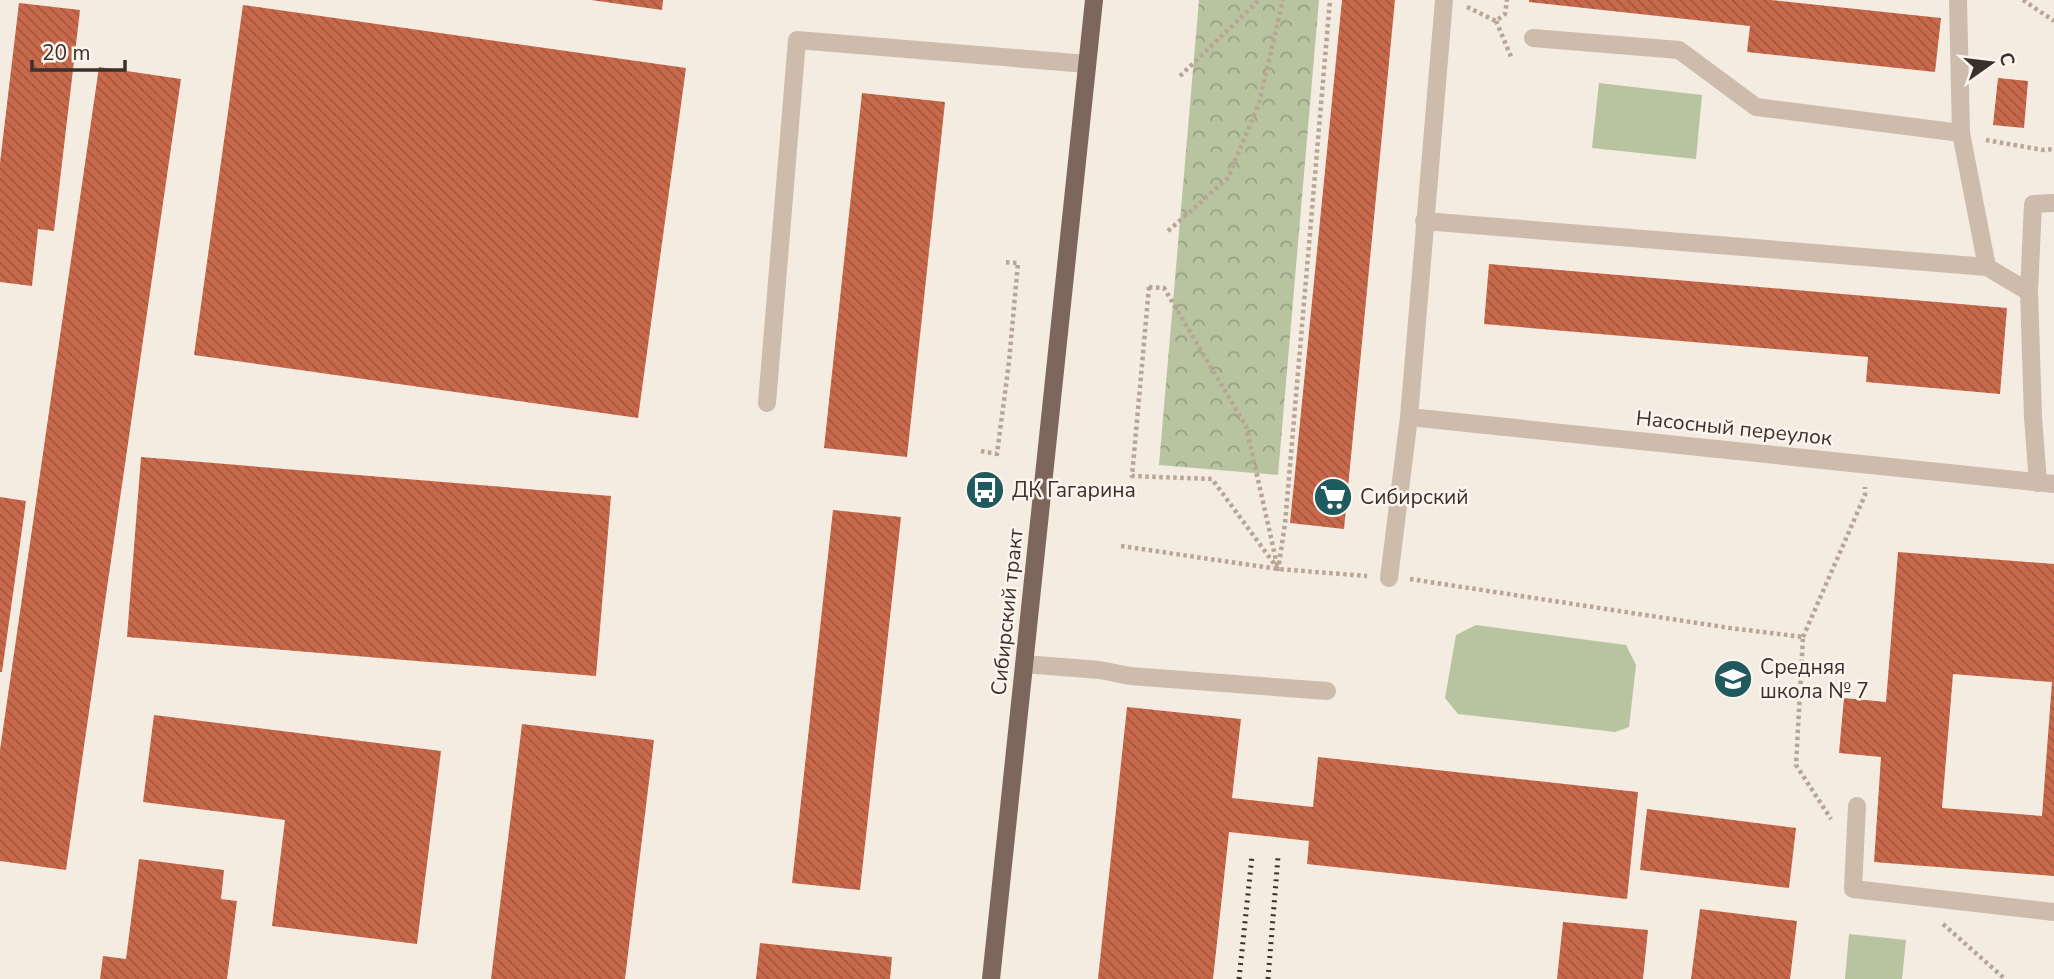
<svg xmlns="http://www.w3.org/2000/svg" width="2054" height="979" font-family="'Nunito Sans',sans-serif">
	<defs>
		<pattern id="park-crowns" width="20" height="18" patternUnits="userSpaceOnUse" patternTransform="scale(1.75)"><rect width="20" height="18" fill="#b8c4a0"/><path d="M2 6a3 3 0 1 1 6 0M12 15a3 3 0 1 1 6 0" fill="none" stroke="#97a083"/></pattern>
		<pattern id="building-back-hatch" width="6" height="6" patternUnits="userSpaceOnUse" patternTransform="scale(1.75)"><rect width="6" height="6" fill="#c8694b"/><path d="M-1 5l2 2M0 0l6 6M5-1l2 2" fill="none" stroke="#a4573f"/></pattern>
	</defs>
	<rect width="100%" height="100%" fill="#f4ebe1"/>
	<path fill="url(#park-crowns)" d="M1199 0H1319L1278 475 1159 465Z"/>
	<path fill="#b8c4a0" d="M1599 83 1702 95 1696 159 1592 148Z
		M1476 625 1626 645 1636 665 1629 727 1615 732 1458 714 1445 698 1456 635Z
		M1849 934 1906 940 1902 979H1845Z"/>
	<path fill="url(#building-back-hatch)" fill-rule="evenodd" d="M591 0H663L662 10Z
		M1342 0H1395L1344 529 1290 523Z
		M1529 0H1771L1941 18 1935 72 1747 52 1750 26 1529 2Z
		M19 3 80 10 54 231 38 229 32 286 0 282V163Z
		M243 5 686 68 638 418 194 355Z
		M99 67 181 79 66 870 0 861V750Z
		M1998 78 2028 81 2024 128 1993 125Z
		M862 93 945 102 907 457 824 448Z
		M1489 264 2007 308 2000 394 1866 382 1868 357 1484 324Z
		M141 457 611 496 596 676 127 637Z
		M0 497 26 501 2 672H0Z
		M833 510 901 517 860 890 792 883Z
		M1898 552 2054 564V876L1874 862 1881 757 1839 753 1844 698 1886 702ZM1953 674 2052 682 2042 816 1942 808Z
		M1127 707 1241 719 1232 798 1313 807 1318 757 1638 792 1627 899 1307 864 1309 841 1229 832 1213 979H1098Z
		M154 715 441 751 417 944 272 926 285 820 143 802Z
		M522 724 654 740 625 979H491Z
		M1647 809 1796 828 1789 888 1640 870Z
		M139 859 224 870 221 899 237 901 227 979H100L103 956 126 959Z
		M1700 909 1797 921 1790 979H1691Z
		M1563 922 1648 930 1643 979H1557Z
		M760 943 892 957 890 979H756Z"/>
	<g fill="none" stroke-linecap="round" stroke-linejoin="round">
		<path stroke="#b9a596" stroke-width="4.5" stroke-dasharray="3.5 3.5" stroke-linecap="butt" d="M2023 0 2054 21
			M1467 7 1496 21 1505 14 1507 0
			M1496 21 1512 59
			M1180 76 1259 0
			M1986 140 2043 150 2054 149
			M1168 231 1228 178 1259 103 1283 0
			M1149 287 1164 288 1246 426 1278 569 1212 479 1132 476Z
			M981 451 997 454 1009 362 1018 263 1003 262
			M1121 546 1278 569 1367 576
			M1279 564 1285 524 1330 0
			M1410 579 1730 628 1803 637 1796 765 1831 819
			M1803 637 1865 495V487
			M1943 924 2005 979"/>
		<path stroke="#cdbbac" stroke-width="18" d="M1958 0 1961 133 1987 267
			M1533 38 1679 50 1756 107 1961 133
			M1424 221 1987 267 2029 292 2033 417 2038 483
			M2029 292 2033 204 2054 203
			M767 403 797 40 1087 64
			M1409 417 2054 484
			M1389 578 1409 417 1444 0
			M1024 664 1100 670 1130 676 1327 691
			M1857 806 1853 889 2054 912"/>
		<path stroke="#7d675c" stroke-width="18" d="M991 979 1094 0"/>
		<path stroke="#3b302b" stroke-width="5" stroke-dasharray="2 5" stroke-linecap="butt" d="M1239 979 1252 856
			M1268 979 1278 857"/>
	</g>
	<defs>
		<g id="bus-disc" transform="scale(2.0125)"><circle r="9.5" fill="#1f5a5e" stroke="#fbf5ee"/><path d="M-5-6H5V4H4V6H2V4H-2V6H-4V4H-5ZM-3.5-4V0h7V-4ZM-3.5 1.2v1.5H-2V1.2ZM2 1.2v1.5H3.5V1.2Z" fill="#fff"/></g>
		<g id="supermarket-disc" transform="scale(2.0125)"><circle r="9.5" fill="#1f5a5e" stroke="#fbf5ee"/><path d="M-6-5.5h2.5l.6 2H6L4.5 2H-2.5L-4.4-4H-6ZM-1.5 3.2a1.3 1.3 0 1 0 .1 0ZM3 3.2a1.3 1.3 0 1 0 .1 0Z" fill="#fff"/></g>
		<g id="school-disc" transform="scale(2.0125)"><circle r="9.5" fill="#1f5a5e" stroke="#fbf5ee"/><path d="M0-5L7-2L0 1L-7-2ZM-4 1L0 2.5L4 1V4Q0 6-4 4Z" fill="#fff"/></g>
	</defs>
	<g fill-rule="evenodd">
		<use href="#bus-disc" x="985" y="490"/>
		<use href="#supermarket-disc" x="1333" y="497"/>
		<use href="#school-disc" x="1733" y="679"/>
	</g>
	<g text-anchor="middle" stroke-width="5" stroke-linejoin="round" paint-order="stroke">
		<g font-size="21" fill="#3b302b" stroke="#fbf5ee">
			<text transform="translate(1734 428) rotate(6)" y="7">Насосный переулок</text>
			<text transform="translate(1007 612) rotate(-84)" y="7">Сибирский тракт</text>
		</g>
		<g font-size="21" fill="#3b302b" stroke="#fbf5ee" text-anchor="start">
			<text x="1012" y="497">ДК Гагарина</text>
			<text x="1360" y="504">Сибирский</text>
			<text x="1760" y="674">Средняя<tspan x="1760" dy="24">школа № 7</tspan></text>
		</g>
	</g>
	<g transform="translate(1991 63) rotate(76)" stroke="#fbf5ee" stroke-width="5" paint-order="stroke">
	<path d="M0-5L12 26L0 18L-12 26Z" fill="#3b302b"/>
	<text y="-10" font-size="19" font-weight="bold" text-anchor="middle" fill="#3b302b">С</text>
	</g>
	<path d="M32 60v10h93v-10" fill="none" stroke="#3b302b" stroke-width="3.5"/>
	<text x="42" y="60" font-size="21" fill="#3b302b" stroke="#fbf5ee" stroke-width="5" paint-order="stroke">20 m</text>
</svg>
